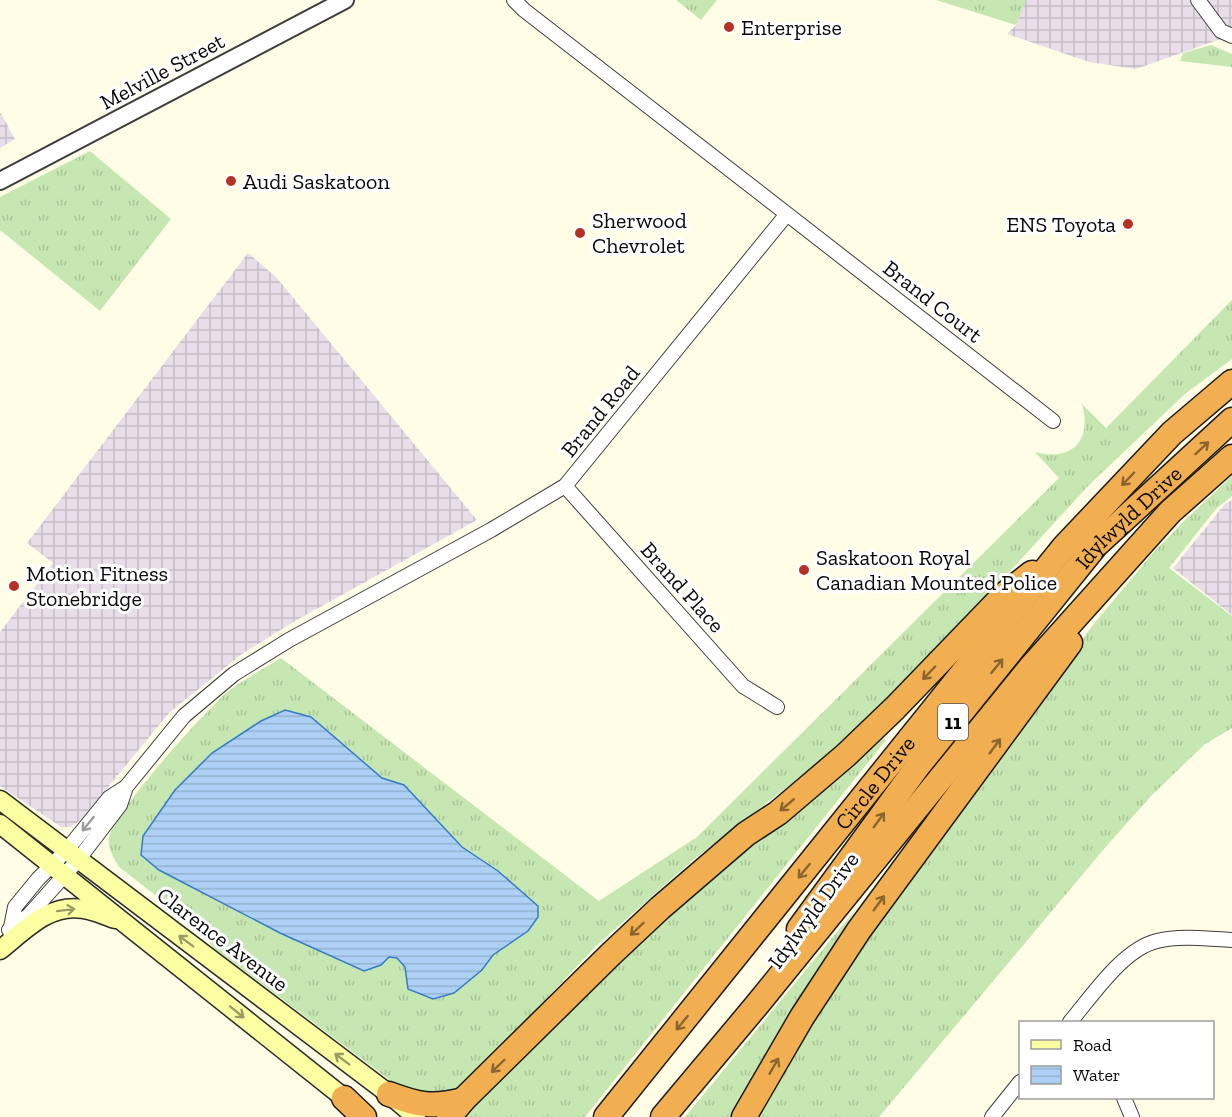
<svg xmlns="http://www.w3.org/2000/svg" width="1232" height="1117" font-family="'Zilla Slab',serif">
	<defs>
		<pattern id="industrial-grid" width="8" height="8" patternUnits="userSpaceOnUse" patternTransform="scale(1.5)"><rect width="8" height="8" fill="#e9dde9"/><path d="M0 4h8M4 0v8" fill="none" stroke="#c6bcc6"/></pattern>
		<pattern id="grass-tufts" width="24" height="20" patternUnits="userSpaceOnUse" patternTransform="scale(1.5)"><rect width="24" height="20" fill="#c7e7b2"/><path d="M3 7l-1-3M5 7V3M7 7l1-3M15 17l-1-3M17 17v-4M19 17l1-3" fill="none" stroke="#aac598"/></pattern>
		<pattern id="water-rules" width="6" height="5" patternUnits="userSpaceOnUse" patternTransform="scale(1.5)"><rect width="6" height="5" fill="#add0f4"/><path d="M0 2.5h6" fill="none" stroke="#94b1d0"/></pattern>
	</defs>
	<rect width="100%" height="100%" fill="#fffde6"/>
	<path fill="url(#industrial-grid)" d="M1016 0H1232V35L1136 69 1089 62 1007 34 1016 25Z
		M0 112 15 139 0 148Z
		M248 253 276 277 477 520 295 621 242 654 170 712 80 821 71 827H61L0 786V632L53 563 27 543Z
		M1232 500V615L1173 568 1225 504Z"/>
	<path fill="url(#grass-tufts)" fill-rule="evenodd" d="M676 0H717L701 20Z
		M936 0H1026L1016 25Z
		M1211 45 1232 54V67L1180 61 1183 53Z
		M90 151 171 219 100 311 0 230V197Z
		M1232 300V359L1185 394 1088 486 948 639 864 723 791 784 693 860 596 946 472 1078 453 1095 407 1093 214 948 190 922 119 867C114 858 107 848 109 837 113 813 208 707 231 689 246 678 265 668 281 658L599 901 697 837 1059 478 1035 452C1073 462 1092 440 1082 404L1106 428ZM261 721 345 746 382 778 404 785 462 847 498 871 528 931 493 955 482 970 405 967 397 958 389 957 381 965 363 971 280 933 159 870 175 790 212 753Z
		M1232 476V496L1216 509 1169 568 1232 616V728L1204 745 1151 796 1104 849 879 1117H754L849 961 1093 625 1152 554 1186 519Z
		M883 738 886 740 585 1117H461L657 927 731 862 812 801Z
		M856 909 806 991 736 1117H685Z"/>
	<path fill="url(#water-rules)" stroke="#357cca" stroke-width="1.5" d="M285 710 311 717 382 778 404 785 462 847 498 871 538 906V917L528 931 493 955 482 970 454 993 433 999 408 989 405 967 397 958 389 957 381 965 364 971 280 933 159 870 141 855 143 836 175 790 212 753 261 721Z"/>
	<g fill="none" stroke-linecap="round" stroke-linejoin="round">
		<g stroke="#3d3d3d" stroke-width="16">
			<path id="minor" d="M1198 0 1221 31 1232 36
				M787 214 1053 421
				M565 486 743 686 777 707
				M11 927 15 907 38 879 66 851 109 798 126 787 184 716 234 674 289 640 491 530 565 486 787 214 524 10 514 0
				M9 930 29 915 78 860 120 805 126 787
				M1070 1022C1092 996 1123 949 1157 941 1181 935 1208 939 1232 940
				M1124 1098 1132 1117
				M992 1117 1020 1082"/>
		</g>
		<g stroke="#3d3d3d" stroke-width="20">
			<path id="tertiary" d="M0 181 345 0"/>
		</g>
		<g stroke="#2c2c2c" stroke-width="21">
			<path id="secondary" d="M0 800 389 1094 416 1117
				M0 824 353 1105
				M0 950C24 931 49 903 83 909 94 910 105 916 115 919"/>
		</g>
		<g stroke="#1b1b1b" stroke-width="27">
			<g id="motorway">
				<path id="s1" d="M799 929 918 766 1096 545 1232 420"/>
				<path d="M389 1094C418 1105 432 1108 463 1100"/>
				<path d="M344 1098 364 1117"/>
				<path d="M449 1117 463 1100 611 954 660 908 746 834 778 813 846 755 895 708 1005 594 1032 573"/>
				<path id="s2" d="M606 1117 1064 547 1172 433 1232 382"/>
				<path d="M663 1117 756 1006 1031 667 1170 512 1232 457"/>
				<path d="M744 1117 802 1017 859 930 1070 643"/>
			</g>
		</g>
		<use href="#minor" stroke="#fff" stroke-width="14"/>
		<use href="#tertiary" stroke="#fff" stroke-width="16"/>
		<use href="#secondary" stroke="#fcfea2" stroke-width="18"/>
		<use href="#motorway" stroke="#f2af51" stroke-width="24"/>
	</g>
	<defs><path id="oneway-shaft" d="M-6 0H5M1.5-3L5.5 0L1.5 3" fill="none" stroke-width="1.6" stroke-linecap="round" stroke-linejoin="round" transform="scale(1.5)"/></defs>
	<g stroke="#8a6531">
		<use href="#oneway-shaft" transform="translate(1202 448) rotate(-43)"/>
		<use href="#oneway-shaft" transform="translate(1128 479) rotate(134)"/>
		<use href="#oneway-shaft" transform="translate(997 666) rotate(-51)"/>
		<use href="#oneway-shaft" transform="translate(929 673) rotate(134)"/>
		<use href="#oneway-shaft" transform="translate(995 746) rotate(-54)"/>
		<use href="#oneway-shaft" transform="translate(787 805) rotate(140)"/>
		<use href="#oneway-shaft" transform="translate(879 820) rotate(-54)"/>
		<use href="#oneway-shaft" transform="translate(804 871) rotate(129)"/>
		<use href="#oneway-shaft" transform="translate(879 903) rotate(-54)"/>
		<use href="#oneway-shaft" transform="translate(637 929) rotate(137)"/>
		<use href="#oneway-shaft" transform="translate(682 1023) rotate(129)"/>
		<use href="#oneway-shaft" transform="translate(498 1066) rotate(136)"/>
		<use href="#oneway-shaft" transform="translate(774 1066) rotate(-60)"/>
	</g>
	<use stroke="#9d9d9d" href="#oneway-shaft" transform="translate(88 824) rotate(129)"/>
	<g stroke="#9b9c65">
		<use href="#oneway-shaft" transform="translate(66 910) rotate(-7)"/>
		<use href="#oneway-shaft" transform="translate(186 941) rotate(-143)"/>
		<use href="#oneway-shaft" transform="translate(237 1012) rotate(39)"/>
		<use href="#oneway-shaft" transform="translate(342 1059) rotate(-143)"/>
	</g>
	<g fill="#b53126" stroke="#fff" stroke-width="2">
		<circle cx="729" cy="27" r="6"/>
		<circle cx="231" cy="181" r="6"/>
		<circle cx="1128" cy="224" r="6"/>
		<circle cx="580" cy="233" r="6"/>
		<circle cx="804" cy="570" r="6"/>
		<circle cx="14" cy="586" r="6"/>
	</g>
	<g text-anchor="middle" stroke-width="6" stroke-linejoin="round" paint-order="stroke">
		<rect fill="#fff" stroke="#545454" stroke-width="1.5" x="938" y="704" width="30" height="36" rx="4.5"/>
		<g font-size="21" font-weight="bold" fill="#0a0a0a">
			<text x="953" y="729">11</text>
		</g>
		<g font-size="22" fill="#0a0a0a" stroke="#fff" text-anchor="start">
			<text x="741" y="35">Enterprise</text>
			<text x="243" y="189">Audi Saskatoon</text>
			<text x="592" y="228">Sherwood<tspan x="592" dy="25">Chevrolet</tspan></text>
			<text x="1116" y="232" text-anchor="end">ENS Toyota</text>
			<text x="816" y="565">Saskatoon Royal<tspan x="816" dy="25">Canadian Mounted Police</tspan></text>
			<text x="26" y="581">Motion Fitness<tspan x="26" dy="25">Stonebridge</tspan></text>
		</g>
		<g font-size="22" fill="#0a0a0a" stroke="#fff">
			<text transform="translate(162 71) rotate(-28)" y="8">Melville Street</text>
			<text transform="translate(933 301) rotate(38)" y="8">Brand Court</text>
			<text transform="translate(600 411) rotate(-51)" y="8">Brand Road</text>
			<text dy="8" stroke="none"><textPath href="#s1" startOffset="528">Idylwyld Drive</textPath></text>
			<text transform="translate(683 587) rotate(48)" y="8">Brand Place</text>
			<text dy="8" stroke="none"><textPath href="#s2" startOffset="429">Circle Drive</textPath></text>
			<text transform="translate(813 910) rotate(-54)" y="8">Idylwyld Drive</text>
			<text transform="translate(223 939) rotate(37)" y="8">Clarence Avenue</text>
		</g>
	</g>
	<rect x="1019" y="1021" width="195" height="78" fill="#ffffff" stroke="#9d9d9d" stroke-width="1.5"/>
	<rect x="1031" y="1040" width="30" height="9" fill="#fcfea2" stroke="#9d9d9d" stroke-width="1.5"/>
	<text x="1073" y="1051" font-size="18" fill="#0a0a0a">Road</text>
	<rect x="1031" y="1066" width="30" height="18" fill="url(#water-rules)" stroke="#9d9d9d" stroke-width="1.5"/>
	<text x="1073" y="1081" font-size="18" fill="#0a0a0a">Water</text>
</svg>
